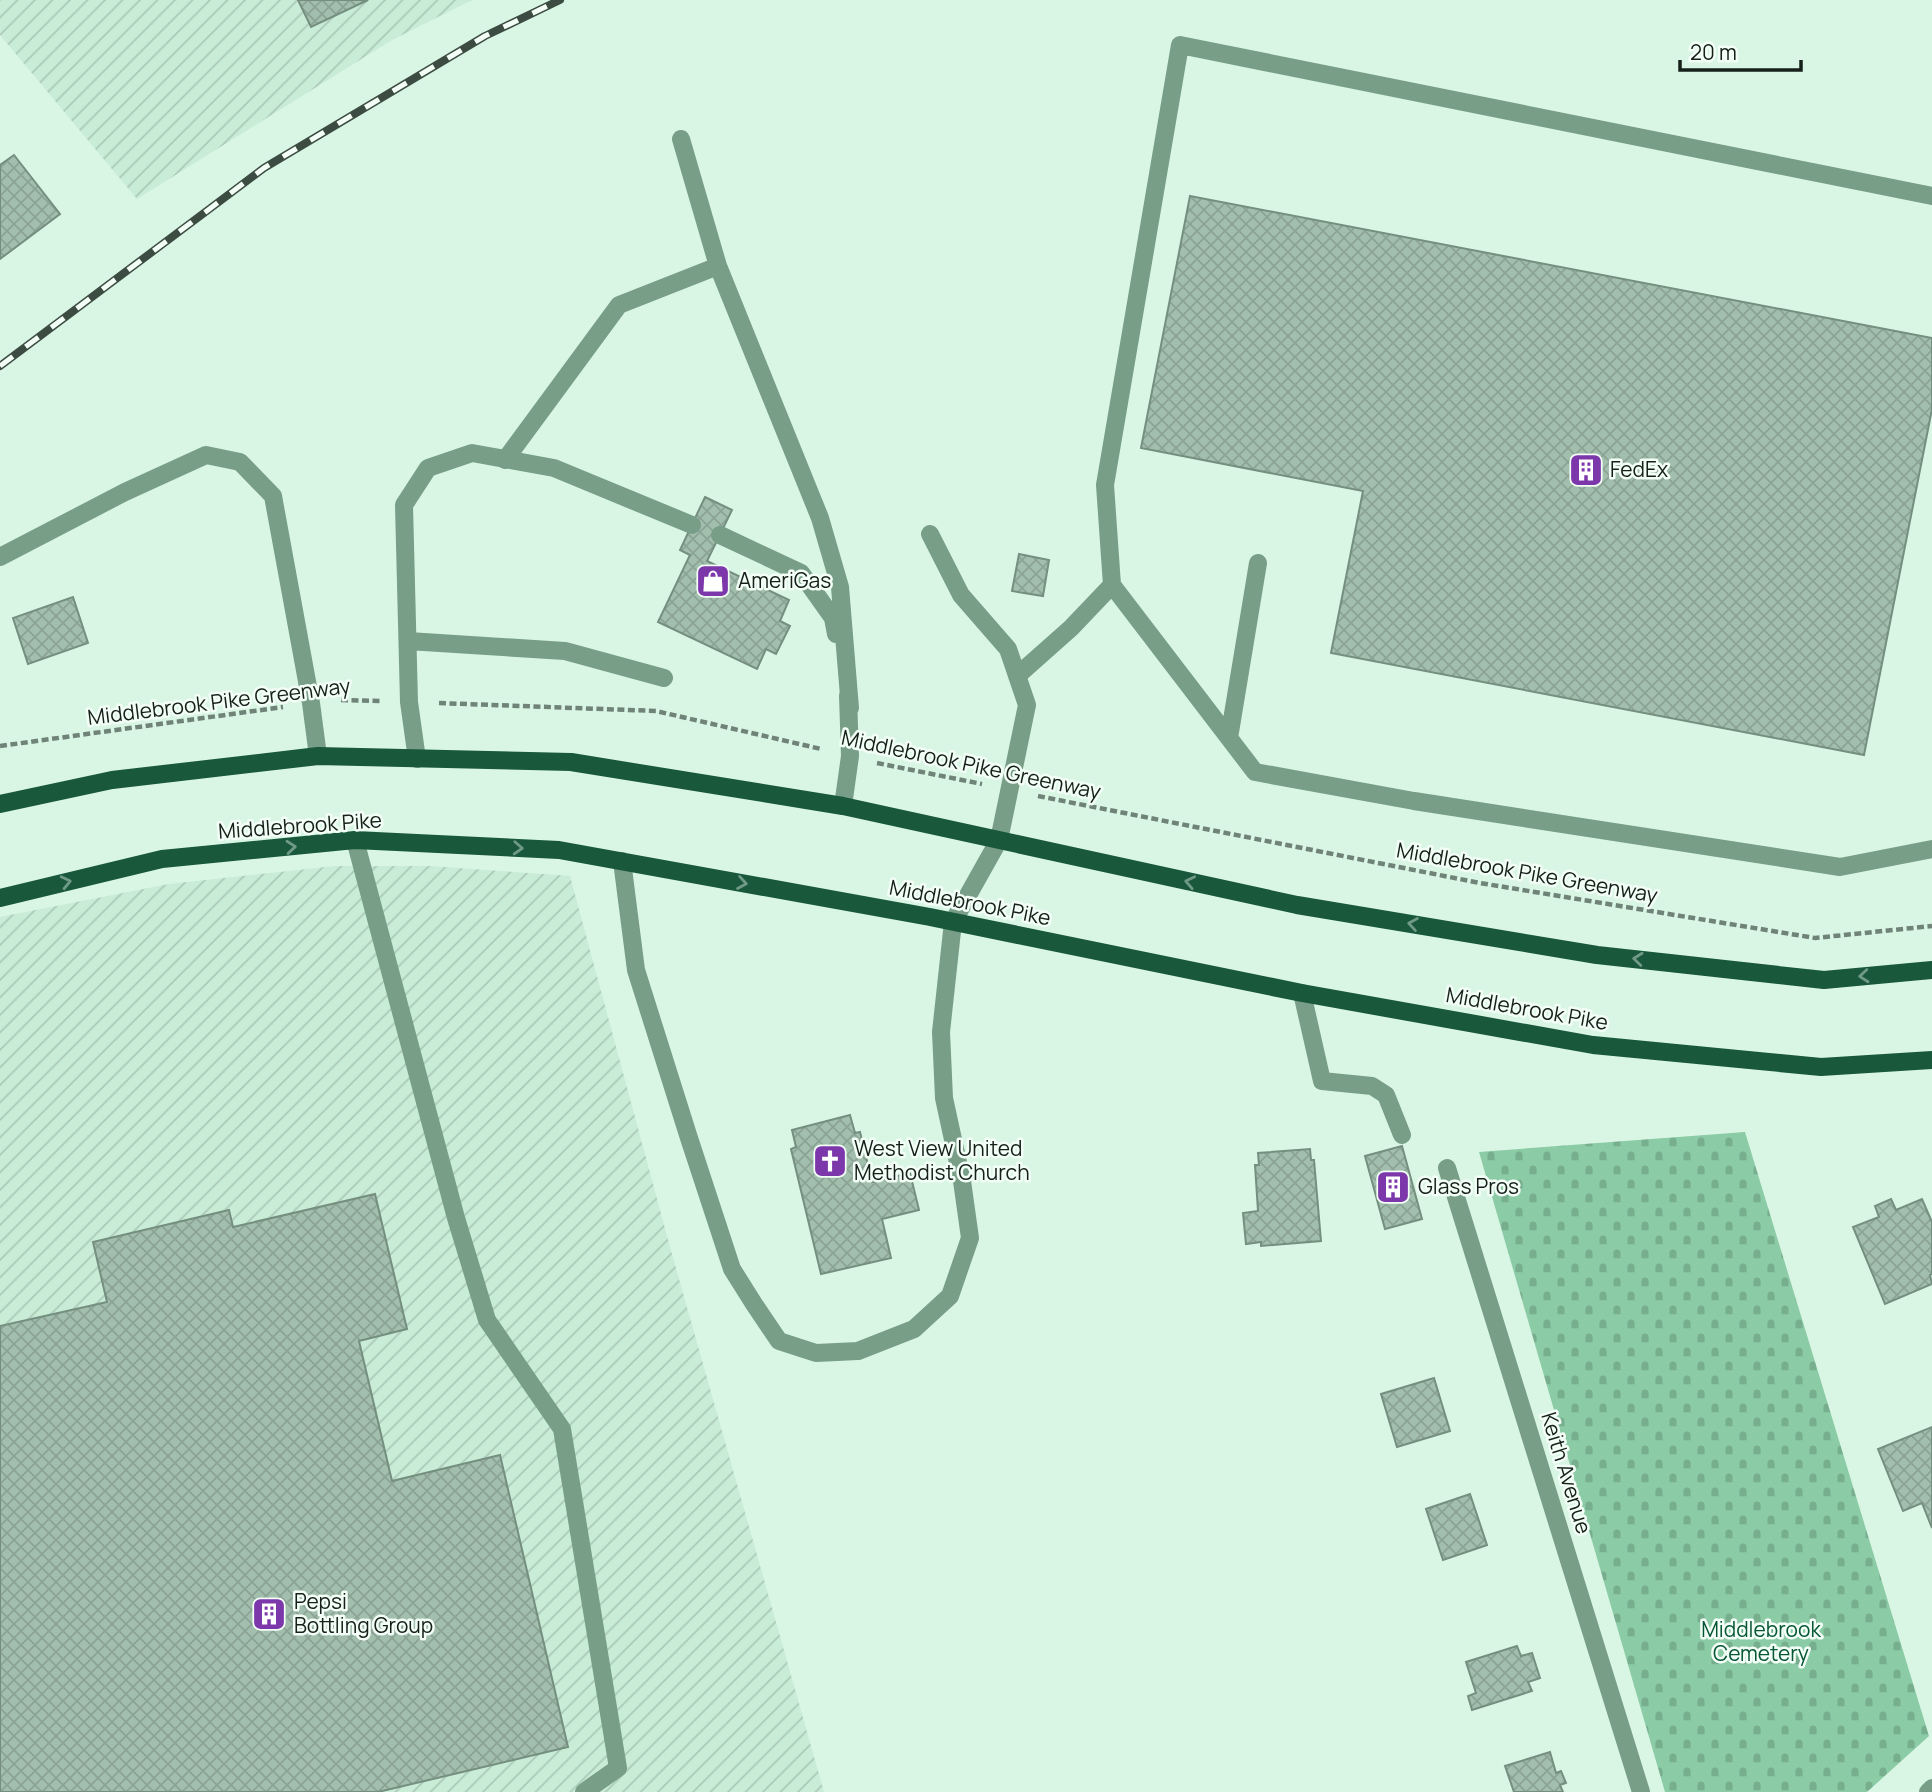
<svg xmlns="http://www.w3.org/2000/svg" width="1932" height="1792" font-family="Manrope,sans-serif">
	<defs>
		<pattern id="industrial-furrows" width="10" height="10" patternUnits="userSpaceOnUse" patternTransform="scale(1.75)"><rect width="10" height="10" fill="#c8ecd6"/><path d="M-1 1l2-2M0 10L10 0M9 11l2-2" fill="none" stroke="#abcab7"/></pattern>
		<pattern id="cemetery-stones" width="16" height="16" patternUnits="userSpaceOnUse" patternTransform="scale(1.75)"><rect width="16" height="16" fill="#8bcba6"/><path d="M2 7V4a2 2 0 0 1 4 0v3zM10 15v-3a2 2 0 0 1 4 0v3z" fill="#77ae8e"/></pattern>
		<pattern id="building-cross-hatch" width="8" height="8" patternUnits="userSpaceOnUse" patternTransform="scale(1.75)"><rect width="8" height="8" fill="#a2bead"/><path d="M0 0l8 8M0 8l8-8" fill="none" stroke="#8ba394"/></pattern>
	</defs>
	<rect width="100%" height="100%" fill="#d9f6e4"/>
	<path fill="url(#industrial-furrows)" d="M0 0H472L392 40 137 199 0 35Z
		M335 866H430L570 876 670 1247 824 1792H0V917L169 884Z"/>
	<path fill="url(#cemetery-stones)" d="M1745 1132 1929 1736 1867 1792H1665L1479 1152Z"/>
	<path fill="url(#building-cross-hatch)" stroke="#758f7f" stroke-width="2" d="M298 0H368L311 27Z
		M14 155 60 214 0 259V165Z
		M1190 196 1932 338V409L1864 755 1331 653 1363 491 1141 448Z
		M705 497 732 510 707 561 789 600 780 621 790 626 776 654 766 649 757 669 658 622 690 555 680 550Z
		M1019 554 1049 560 1043 596 1012 591Z
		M73 597 88 643 28 664 13 618Z
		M850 1115 855 1133 860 1132 872 1182 910 1173 919 1210 882 1219 891 1258 821 1274 791 1149 796 1147 792 1130Z
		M1402 1146 1422 1219 1385 1229 1365 1156Z
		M1310 1149 1311 1160H1314L1321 1241 1261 1246V1242L1246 1244 1243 1213 1258 1211 1255 1165H1259L1258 1153Z
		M375 1194 407 1329 359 1341 392 1481 500 1455 568 1747 378 1792H0V1326L107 1302 93 1242 229 1210 233 1227Z
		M1891 1199 1896 1210 1922 1199 1932 1222V1274L1930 1275 1932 1284 1885 1304 1853 1227 1879 1217 1875 1206Z
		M1434 1378 1450 1431 1397 1447 1381 1394Z
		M1932 1427V1528L1922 1503 1903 1511 1878 1449Z
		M1470 1494 1487 1545 1443 1560 1426 1509Z
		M1517 1646 1521 1656 1532 1653 1540 1678 1528 1682 1532 1691 1472 1710 1468 1696 1476 1693 1466 1662Z
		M1550 1752 1556 1773 1561 1771 1566 1783 1560 1785 1563 1792H1514L1505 1766Z"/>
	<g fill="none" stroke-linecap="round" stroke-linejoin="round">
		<path stroke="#708378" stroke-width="4.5" stroke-dasharray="7 3.5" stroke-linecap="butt" d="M341 700 381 701
			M439 703 656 711 821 749
			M0 746 283 707
			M877 763 982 784
			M1038 796 1480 883 1815 938 1932 926"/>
		<path stroke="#789e87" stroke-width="18" d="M681 139 718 266 820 518 840 587 850 708
			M1932 196 1180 45 1105 485 1112 585 1255 772 1414 801 1840 867 1932 849
			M505 460 619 305 718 266
			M720 535 801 573 833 618 836 634
			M0 557 125 492 206 455 240 462 273 496 311 703 318 756
			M408 641 565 651 664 678
			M1017 676 1071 628 1112 585
			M1229 738 1258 563
			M417 759 409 702 404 505 428 468 472 453 554 468 692 525
			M843 806 850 756 848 696
			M355 840 456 1218 487 1320 562 1429 618 1768 584 1792
			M622 861 636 970 689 1138 732 1269 754 1304 779 1341 816 1353 858 1351 914 1329 950 1296 970 1238 962 1181 944 1098 941 1032 953 922 999 840 1027 705 1008 649 961 595 930 534
			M1302 993 1322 1081 1372 1086 1386 1095 1402 1135
			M1447 1168 1641 1792
			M1928 1792 1932 1788"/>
		<path stroke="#19583a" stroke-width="18" d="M0 804 112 780 318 756 571 762 843 806 1297 905 1597 955 1824 980 1932 970
			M0 898 162 859 355 840 559 850 930 917 1302 993 1593 1045 1821 1067 1932 1060"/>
		<g stroke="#3d4c43" stroke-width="8">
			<path id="rail" d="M0 366 264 168 485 36 560 0"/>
		</g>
		<use href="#rail" stroke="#f3fef7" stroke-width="5" stroke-dasharray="16" stroke-linecap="butt"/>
	</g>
	<defs><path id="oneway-chevron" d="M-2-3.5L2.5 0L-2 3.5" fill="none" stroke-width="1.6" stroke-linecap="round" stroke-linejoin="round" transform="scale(1.75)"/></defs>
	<g stroke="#709a86">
		<use href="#oneway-chevron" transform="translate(291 847) rotate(-5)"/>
		<use href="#oneway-chevron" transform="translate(518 848) rotate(3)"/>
		<use href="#oneway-chevron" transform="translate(66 882) rotate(-13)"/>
		<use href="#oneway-chevron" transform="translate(1190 882) rotate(-168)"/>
		<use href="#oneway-chevron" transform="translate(742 883) rotate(10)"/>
		<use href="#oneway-chevron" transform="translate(1413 924) rotate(-171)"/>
		<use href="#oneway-chevron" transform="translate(1638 959) rotate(-174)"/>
		<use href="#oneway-chevron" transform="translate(1864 976) rotate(175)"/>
	</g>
	<defs>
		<g id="building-square" transform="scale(1.75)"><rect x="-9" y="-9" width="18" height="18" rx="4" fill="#7c37aa" stroke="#f3fef7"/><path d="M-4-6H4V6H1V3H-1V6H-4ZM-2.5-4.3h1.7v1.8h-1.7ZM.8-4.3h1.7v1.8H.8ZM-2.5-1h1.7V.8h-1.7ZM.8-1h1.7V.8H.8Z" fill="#fff"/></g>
		<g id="shop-square" transform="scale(1.75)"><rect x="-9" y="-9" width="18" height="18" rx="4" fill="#7c37aa" stroke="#f3fef7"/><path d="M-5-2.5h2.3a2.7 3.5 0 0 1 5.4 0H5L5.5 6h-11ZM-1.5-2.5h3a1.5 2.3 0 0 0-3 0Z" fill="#fff"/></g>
		<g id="church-square" transform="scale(1.75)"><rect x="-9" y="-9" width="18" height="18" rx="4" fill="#7c37aa" stroke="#f3fef7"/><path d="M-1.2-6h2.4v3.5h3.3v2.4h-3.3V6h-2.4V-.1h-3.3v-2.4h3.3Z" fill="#fff"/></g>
	</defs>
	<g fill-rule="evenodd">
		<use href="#building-square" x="1586" y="470"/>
		<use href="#shop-square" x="713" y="581"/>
		<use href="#church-square" x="830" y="1161"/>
		<use href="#building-square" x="1393" y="1187"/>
		<use href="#building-square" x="269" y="1614"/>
	</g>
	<g text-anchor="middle" stroke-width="5" stroke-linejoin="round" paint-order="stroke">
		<g font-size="21" fill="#15201a" stroke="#f3fef7" text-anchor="start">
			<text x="1610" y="477">FedEx</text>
			<text x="738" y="588">AmeriGas</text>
			<text x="854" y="1156">West View United<tspan x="854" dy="24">Methodist Church</tspan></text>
			<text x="1418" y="1194">Glass Pros</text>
			<text x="294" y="1609">Pepsi<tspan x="294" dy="24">Bottling Group</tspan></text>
		</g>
		<g font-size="21" fill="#15201a" stroke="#f3fef7">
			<text transform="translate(219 702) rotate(-7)" y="7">Middlebrook Pike Greenway</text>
			<text transform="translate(971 765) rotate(12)" y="7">Middlebrook Pike Greenway</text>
			<text transform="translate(300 826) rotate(-4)" y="7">Middlebrook Pike</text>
			<text transform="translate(1527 873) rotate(10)" y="7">Middlebrook Pike Greenway</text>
			<text transform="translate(970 903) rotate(11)" y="7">Middlebrook Pike</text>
			<text transform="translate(1527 1009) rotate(10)" y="7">Middlebrook Pike</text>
			<text transform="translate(1566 1473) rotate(73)" y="7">Keith Avenue</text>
		</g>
		<g font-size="21" fill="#075636" stroke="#f3fef7">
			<text x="1761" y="1637">Middlebrook<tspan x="1761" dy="24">Cemetery</tspan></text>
		</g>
	</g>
	<path d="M1680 60v10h121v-10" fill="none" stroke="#15201a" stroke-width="3.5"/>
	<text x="1690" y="60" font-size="21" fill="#15201a" stroke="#f3fef7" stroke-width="5" paint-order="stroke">20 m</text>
</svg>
